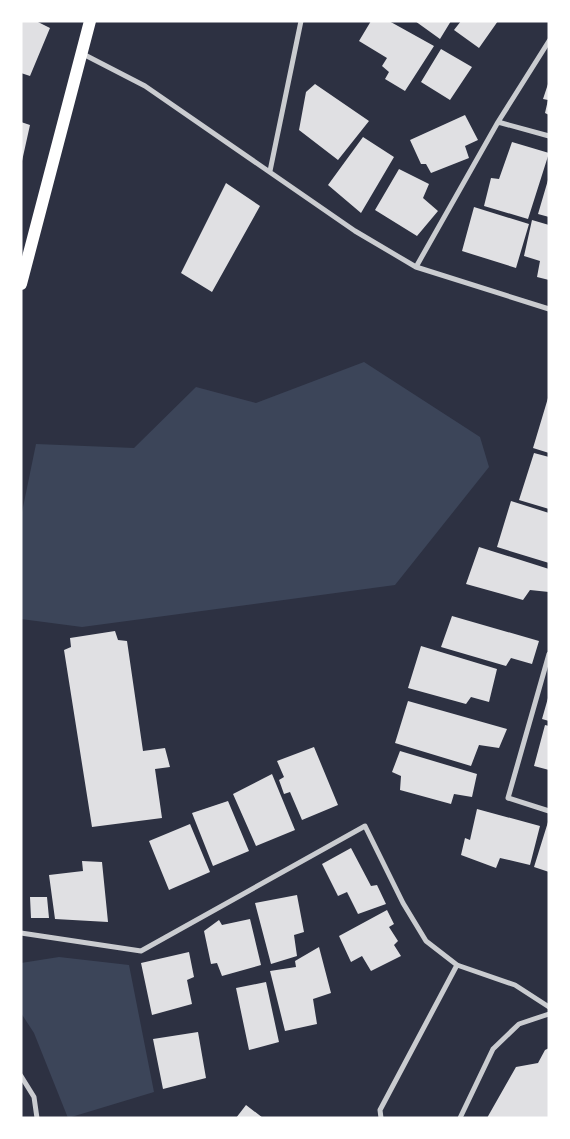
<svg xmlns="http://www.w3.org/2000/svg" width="570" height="1139" font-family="Manrope,sans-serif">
	<rect width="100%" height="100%" fill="#2d3142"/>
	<path fill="#3c4559" d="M364 362 480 437 489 467 395 585 82 627 21 619V517L36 444 134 448 196 387 256 403Z
		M59 957 129 965 154 1092 68 1118 34 1033 21 1013V963Z"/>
	<path fill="#e0e0e3" d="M21 21H36L50 28 30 76 21 73Z
		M371 21H389L434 46 405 91 385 79 389 72 382 66 387 58 359 41Z
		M415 21H451L440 39Z
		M461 21H498L479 48 454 30Z
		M441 49 472 67 450 100 421 82Z
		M315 84 369 121 338 160 299 130 306 92Z
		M548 84H549V115L545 113 548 100 543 99Z
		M465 115 478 140 465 146 469 158 431 173 426 164H421L410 140Z
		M21 122 30 125 22 161H21Z
		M363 137 394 157 361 213 328 185Z
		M512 142 549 153 528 219 484 206 491 178 499 179Z
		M399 169 429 184 423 198 438 211 417 236 375 210Z
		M548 180H549V217L538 214Z
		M226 183 260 206 212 292 181 273Z
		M474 207 529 224 516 268 462 251Z
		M532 220 549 225V280L537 277 540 261 524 256Z
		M548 398H549V453L533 448Z
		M534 453 549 457V509L519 500Z
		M511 501 549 513V563L497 547Z
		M479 547 549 569V592L530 590 523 600 466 584Z
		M452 616 539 641 532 664 511 658 506 666 441 647Z
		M115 631 118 640 127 641 143 751 165 748 170 767 155 769 162 818 92 827 64 650 71 647 70 638Z
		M421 646 497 669 489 702 471 697 466 704 408 688Z
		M548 698H549V721L542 719Z
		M408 701 507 729 499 748 479 745 471 766 395 743Z
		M545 725 549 726V770L534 766Z
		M314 747 338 805 302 820 290 792 284 794 279 780 284 777 277 761Z
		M400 751 477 774 472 797 454 794 451 804 400 790 401 776 392 772Z
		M272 774 295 830 256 846 233 794Z
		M228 801 249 851 213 866 192 813Z
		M477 809 540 826 530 865 500 858 496 868 461 855 465 838 470 840Z
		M548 822H549V872L534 867Z
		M190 824 210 872 169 890 149 841Z
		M351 848 371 886 377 885 386 904 358 914 347 892 338 896 322 864Z
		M82 861 102 862 108 922 55 919 49 875 83 871Z
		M297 895 304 932 294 935 297 956 271 964 255 903Z
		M30 897H47L49 918H31Z
		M387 910 394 924 389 927 398 941 394 945 401 956 371 971 362 956 351 962 339 936Z
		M250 919 261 965 222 976 217 963 211 964 204 931 219 920 222 925Z
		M319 947 331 993 313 999 317 1024 285 1031 270 971 296 967 295 961Z
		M189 952 194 977 187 980 192 1004 152 1015 141 963Z
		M266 982 279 1042 249 1050 236 988Z
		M198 1032 206 1078 163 1089 153 1039Z
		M549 1048V1118H487L516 1067 538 1063 545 1050Z
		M246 1105 263 1118H236Z"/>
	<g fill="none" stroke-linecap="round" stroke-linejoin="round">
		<path stroke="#caccd0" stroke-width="5" d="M83 54 145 86 355 231 416 267 549 309
			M498 122 549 136
			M270 171 301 21
			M416 267 498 122 549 41
			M549 654 508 798 549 811
			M21 933 141 951 365 826 403 903 426 941 457 965 515 985 549 1007
			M21 1076 34 1097 37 1118
			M381 1118 380 1110 457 965
			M460 1118 493 1049 519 1024 549 1014"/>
		<path stroke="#fff" stroke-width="12" d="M21 284 90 21"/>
	</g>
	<rect width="570" height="1139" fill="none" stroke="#ffffff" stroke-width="45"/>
</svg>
